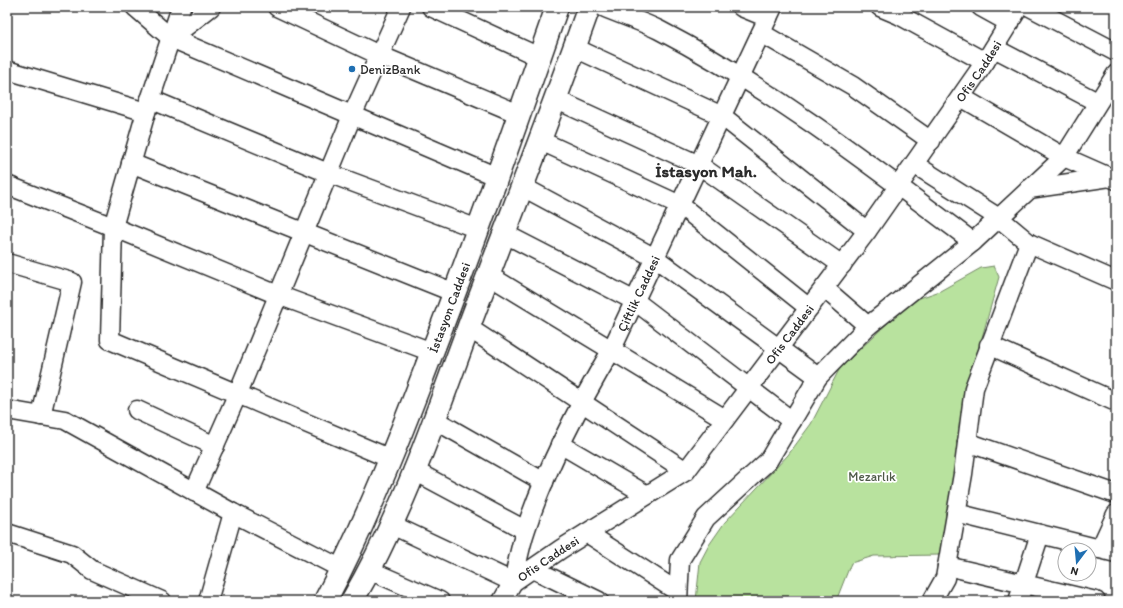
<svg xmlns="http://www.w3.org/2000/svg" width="1123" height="608" font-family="Itim,sans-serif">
	<rect width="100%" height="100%" fill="#fff"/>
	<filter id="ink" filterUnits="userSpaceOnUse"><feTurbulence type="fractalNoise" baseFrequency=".025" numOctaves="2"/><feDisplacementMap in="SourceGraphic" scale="8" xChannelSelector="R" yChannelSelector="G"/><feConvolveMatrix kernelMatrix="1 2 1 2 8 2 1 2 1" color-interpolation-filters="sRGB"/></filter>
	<g filter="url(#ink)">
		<path fill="#b8e29e" stroke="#728664" d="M994 266 999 277 967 391 941 555 874 556 851 563 836 601H696L700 562 709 545 725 522 788 455 811 424 840 368 911 301 940 291 981 268Z"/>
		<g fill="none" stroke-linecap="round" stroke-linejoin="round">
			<g stroke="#2b2b2b" stroke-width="21">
				<g id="street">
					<path d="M135 7 171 38 497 177"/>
					<path d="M181 7 146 112 113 227 110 340 391 459"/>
					<path d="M277 7 379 55 519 114"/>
					<path d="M431 7 539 57"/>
					<path d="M603 7C621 15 641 21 659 30 771 88 872 166 973 242"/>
					<path d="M741 7 768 18"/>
					<path d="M880 7 899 15 985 62"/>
					<path d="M981 7 1010 23"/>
					<path d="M1030 7 1116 52"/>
					<path d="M761 33 853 86 931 141"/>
					<path d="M171 38 211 7"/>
					<path d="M575 48 722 116 867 231"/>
					<path d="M994 48 1097 102"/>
					<path d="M7 70 146 112"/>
					<path d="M961 97 1064 157 1116 180"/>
					<path d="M150 99 328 173 478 229"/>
					<path d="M557 100 699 165 842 265"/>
					<path d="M541 141 680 205 809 308"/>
					<path d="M131 163 455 293"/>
					<path d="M914 164 999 218 1029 243 974 388 963 474 945 578 932 601"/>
					<path d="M7 185 113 227 278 295 432 352"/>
					<path d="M523 187 655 258 818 377"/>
					<path d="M1029 189 1110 177"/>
					<path d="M505 234 635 301 792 421"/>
					<path d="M1029 243 1116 281"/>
					<path d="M7 263 72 282 41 416"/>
					<path d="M488 275 725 419"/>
					<path d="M824 288 868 326"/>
					<path d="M469 328 686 471"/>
					<path d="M989 345 1116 402"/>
					<path d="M7 410 65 420 233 513 342 569"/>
					<path d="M137 410 215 446"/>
					<path d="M435 420 544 482"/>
					<path d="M967 442 1116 494"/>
					<path d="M560 444 647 495"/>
					<path d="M413 470 525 530"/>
					<path d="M194 492 238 393 352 116 401 7"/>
					<path d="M956 513 1116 553"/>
					<path id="s1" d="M390 524 513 582C517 565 520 546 526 529 547 466 577 408 611 351L773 7"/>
					<path d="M7 533 72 554 92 570 162 601"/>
					<path d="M587 533 678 592"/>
					<path d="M1100 549 1116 514"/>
					<path d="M947 566 1096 601"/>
					<path d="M533 569 599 601"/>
					<path d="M369 570 440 601"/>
					<path d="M208 601 233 513"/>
					<path id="s2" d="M502 601 513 582 561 549 686 471 867 231 985 62 1019 7"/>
					<path d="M678 601 680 560 706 518 768 461 818 377 868 326 973 242 1064 157 1116 74"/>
					<path d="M1018 601 1040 534"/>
				</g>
			</g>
			<g stroke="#2b2b2b" stroke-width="25">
				<g id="secondary">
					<path id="s3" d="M325 601C366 523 398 442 429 360 474 243 516 125 557 7"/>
					<path d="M352 601C402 516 435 418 469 326 509 220 551 114 589 7"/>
				</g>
			</g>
			<use href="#street" stroke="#fff" stroke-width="18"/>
			<use href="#secondary" stroke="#fff" stroke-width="22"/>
		</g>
	</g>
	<circle fill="#1f6fb2" stroke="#fff" stroke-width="1.5" cx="352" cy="69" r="4"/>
	<g text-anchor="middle" stroke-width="3.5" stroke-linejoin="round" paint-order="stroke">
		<g font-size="13" fill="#2b2b2b" stroke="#fff" text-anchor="start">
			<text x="360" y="74">DenizBank</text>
		</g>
		<g font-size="13" fill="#2b2b2b" stroke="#fff">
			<text dy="5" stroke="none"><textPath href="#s2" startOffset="723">Ofis Caddesi</textPath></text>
			<text dy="5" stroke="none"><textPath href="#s1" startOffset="452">Çiftlik Caddesi</textPath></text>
			<text dy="5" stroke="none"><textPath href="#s3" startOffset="319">İstasyon Caddesi</textPath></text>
			<text dy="5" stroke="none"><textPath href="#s2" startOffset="399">Ofis Caddesi</textPath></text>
			<text dy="5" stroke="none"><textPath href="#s2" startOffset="64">Ofis Caddesi</textPath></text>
		</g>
		<g font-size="13" fill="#4e5948" stroke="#fff">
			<text x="872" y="481">Mezarlık</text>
		</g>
		<g font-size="17" font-weight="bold" fill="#2b2b2b" stroke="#fff">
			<text x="706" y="177">İstasyon Mah.</text>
		</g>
	</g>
	<rect width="1123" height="608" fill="none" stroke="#fff" stroke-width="24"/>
	<rect x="12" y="12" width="1099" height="584" fill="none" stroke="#2b2b2b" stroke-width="1.5" filter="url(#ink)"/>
	<g transform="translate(1077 562) rotate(196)"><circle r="19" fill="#ffffff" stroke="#aaaaaa"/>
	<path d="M0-3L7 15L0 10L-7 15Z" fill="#1f6fb2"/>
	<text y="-6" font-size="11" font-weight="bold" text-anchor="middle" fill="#2b2b2b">N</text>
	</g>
</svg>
